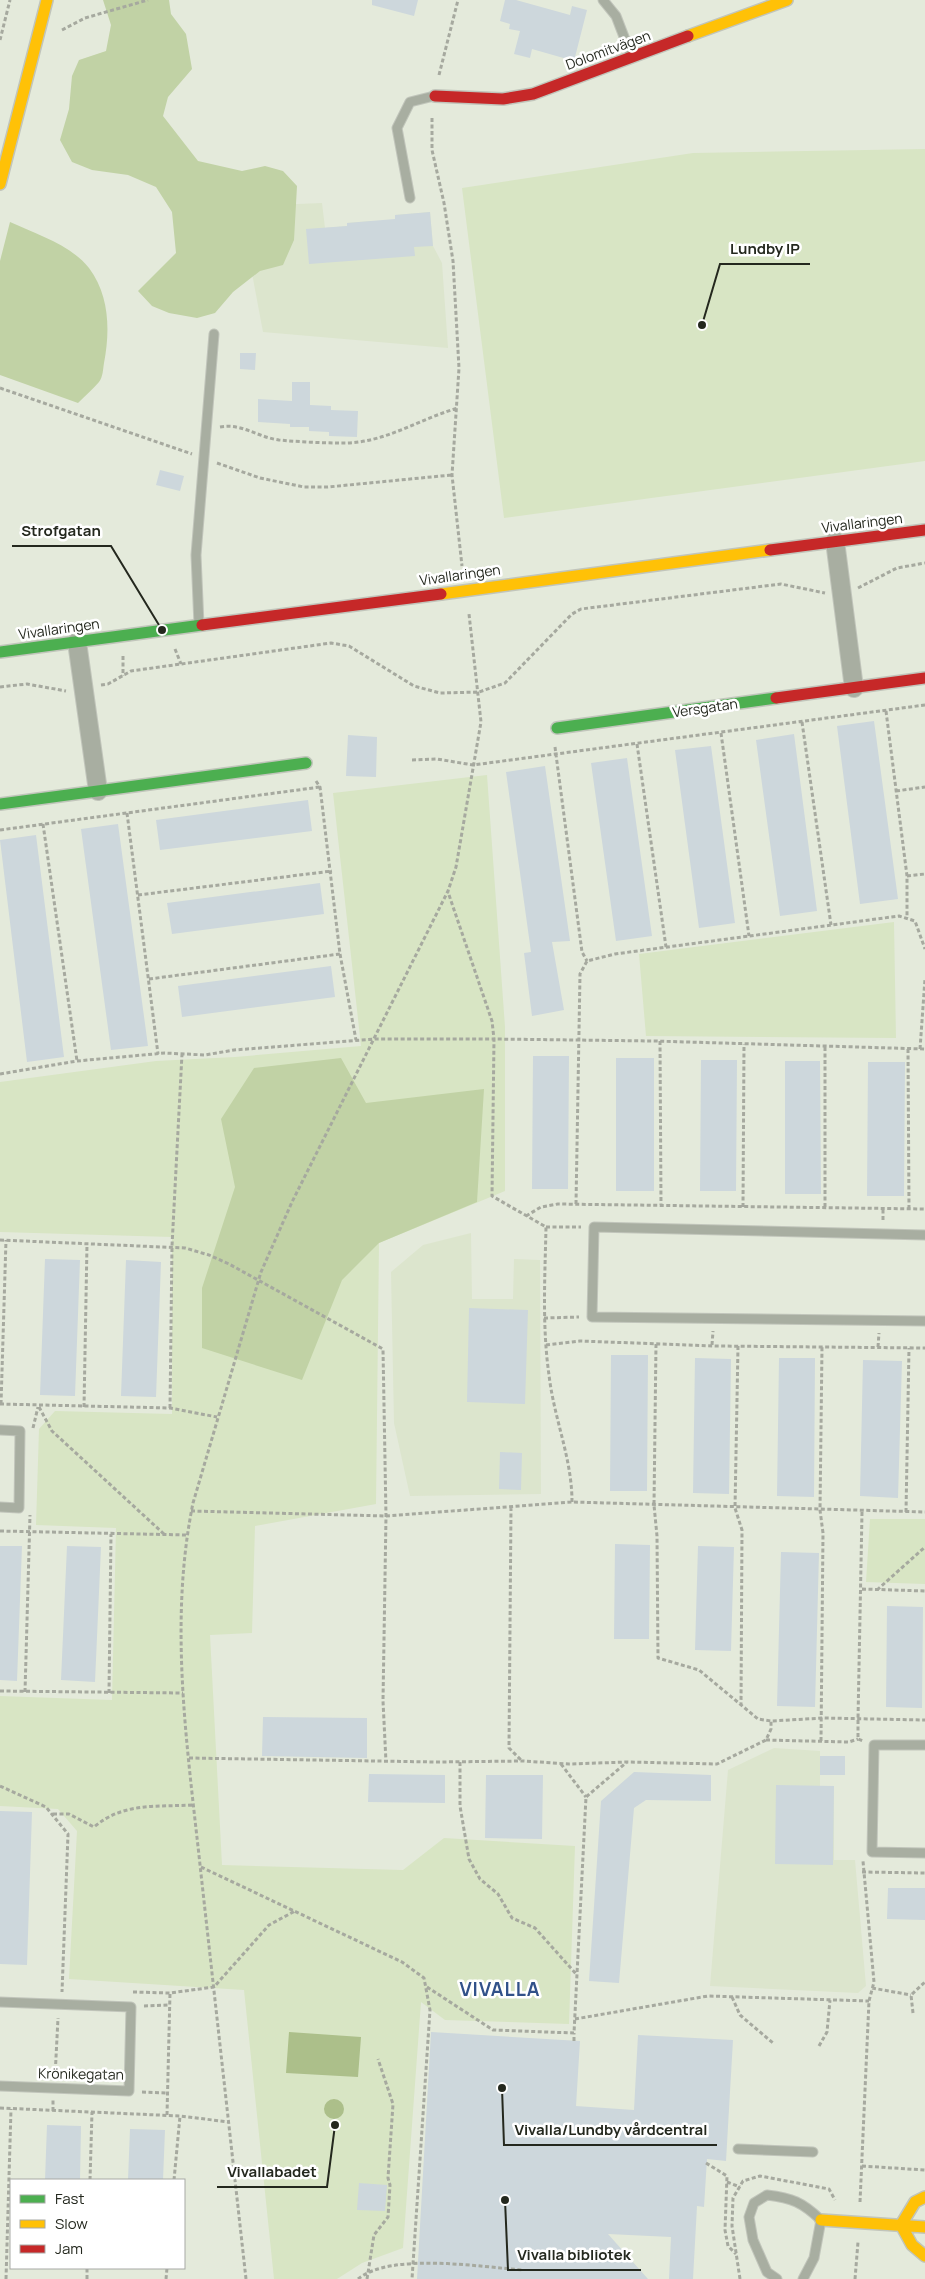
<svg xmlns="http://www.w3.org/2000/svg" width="925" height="2279" font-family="Manrope,sans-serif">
	<rect width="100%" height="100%" fill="#e4eadb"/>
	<path fill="#dce5cd" d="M322 203 325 228 347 226V223L371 221V224L395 223V215L430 212 433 246 442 263 448 348 263 332 251 268 246 206Z
		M471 1233 472 1299H513L514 1259 540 1260 541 1494 410 1496 394 1423 391 1272 423 1245Z
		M774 1748 820 1751V1786H834V1860H855L866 1986 858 1993 710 1986 728 1770Z"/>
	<path fill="#d8e5c4" d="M925 149V461L504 518 462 188 693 153Z
		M487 775 505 1027V1191L379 1243 376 1504 255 1526 252 1633 210 1635 222 1865 403 1870 444 1838 575 1846 569 2024 445 2020 421 2002 403 2248 362 2263 337 2279H274L244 1990 69 1979 77 1831 58 1809 0 1806V1696L112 1700 116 1528 36 1525 39 1429 55 1411 172 1414V1237L0 1232V1082L156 1061 235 1057 361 1046 333 793Z
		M894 922 896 1038 646 1036 639 954Z
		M870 1519H925V1584L866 1582Z"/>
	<path fill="#c1d2a5" d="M103 0H169L171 14 186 34 192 69 168 97 163 116 198 161 242 171 265 166 283 171 297 186 294 240 283 265 260 271 233 292 215 313 197 318 169 313 152 306 138 291 176 253 172 212 156 187 128 175 92 170 72 162 60 140 69 109 72 76 79 60 106 51 111 25Z
		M10 222C36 234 71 245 89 268 110 296 110 332 104 363 103 369 103 377 99 382 93 389 85 396 78 403L0 375V261Z
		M341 1058 366 1103 484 1089 477 1202 379 1243 342 1280 302 1380 202 1348V1288L235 1187 221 1119 254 1068Z"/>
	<path fill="#acbf8a" d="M289 2032 361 2037 358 2077 286 2073Z
		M324 2109a10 10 0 1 1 20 0a10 10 0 1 1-20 0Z"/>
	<path fill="#cdd7dc" d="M372 0H418L414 16 372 5Z
		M505 0H516L570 15 572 6 587 10 574 61 532 49 530 58 514 54 520 31 509 29 510 24 500 21Z
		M430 212 433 246 414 247 415 256 309 264 306 229 347 226V223L395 219V215Z
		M240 353H256L255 370 240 369Z
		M292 382H310V405L331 406V410L358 411 357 437 329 436V432L309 431V427H290V424L258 422V399L292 401Z
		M160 470 184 476 180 491 156 485Z
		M874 721 898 899 860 904 837 726Z
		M794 734 817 911 780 916 756 740Z
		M348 735 377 737 376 777 346 776Z
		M711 746 735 923 699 928 675 750Z
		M627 758 652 936 616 941 591 763Z
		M545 766 570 941 552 942 564 1010 532 1016 524 953 531 952 506 772Z
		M308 800 312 831 160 850 156 820Z
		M118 824 148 1046 111 1050 81 829Z
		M36 835 64 1057 27 1062 0 840Z
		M320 883 324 914 172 934 167 903Z
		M331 966 335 997 182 1017 178 986Z
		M533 1056H569L568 1189H532Z
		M616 1058H654V1191H616Z
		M701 1060H737L736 1191H700Z
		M785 1061H820L821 1194H785Z
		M868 1062H905L904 1196H867Z
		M45 1259 80 1260 75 1396 40 1395Z
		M126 1260 161 1262 156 1397 121 1396Z
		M469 1308 528 1310 525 1404 467 1402Z
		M611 1355H648L647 1491H610Z
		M695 1358 731 1359 729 1494 693 1493Z
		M779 1358H815L814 1497 777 1496Z
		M863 1360 902 1361 898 1498 860 1496Z
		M500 1452 522 1453 521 1490 499 1489Z
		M615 1544 650 1545 649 1639H614Z
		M0 1546H22L17 1681 0 1680Z
		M67 1546 101 1547 95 1682 61 1680Z
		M698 1546 734 1547 731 1651 695 1650Z
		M781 1552 819 1553 815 1707 777 1706Z
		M887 1606 923 1607 922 1708 886 1707Z
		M263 1717 367 1718V1758L262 1756Z
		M820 1756H845V1775H820Z
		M634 1772 711 1775V1801L646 1800 634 1808 619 1983 589 1981 601 1801Z
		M369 1774 445 1775V1803L368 1802Z
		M486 1775H543L542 1839 485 1838Z
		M776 1785 834 1786 833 1865 775 1864Z
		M0 1811 32 1812 27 1965 0 1964Z
		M888 1888H925V1920L887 1919Z
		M431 2032 580 2041 576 2106 634 2110 638 2035 733 2040 726 2161 707 2159 704 2207 697 2206 693 2279H669L671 2237 608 2234 648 2279H417Z
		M47 2125 81 2126 80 2180H45Z
		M130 2129 165 2130 163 2180H128Z
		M359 2183 387 2185 385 2211 357 2210Z"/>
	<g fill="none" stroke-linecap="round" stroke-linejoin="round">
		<g stroke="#c1c5bb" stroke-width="11">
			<path id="lane" d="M603 0 616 16 631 55
				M410 198 397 128 410 102 434 96
				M199 625 196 555 214 334
				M925 1235 594 1227 592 1317 925 1321
				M0 1430 20 1431 19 1508 0 1507
				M925 1745H874L872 1852 925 1853
				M0 2002 131 2007 129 2091 0 2086
				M738 2149 813 2152
				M777 2279 767 2272 753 2240 749 2217 754 2203 767 2195C792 2198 802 2202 821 2220L814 2258 803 2279"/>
		</g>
		<g stroke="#c1c5bb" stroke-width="20">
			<path id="street" d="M835 541 854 688
				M77 642 98 791"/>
		</g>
		<g stroke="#c1c5bb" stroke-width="14">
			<path id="fast" d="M0 652 202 625
				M557 728 776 698
				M0 804 306 763"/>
		</g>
		<g stroke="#c1c5bb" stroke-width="14">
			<path id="slow" d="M688 36 787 0
				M0 184 47 0
				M441 594 770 550
				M925 2197 915 2202 901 2225 912 2245 925 2256
				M821 2220 925 2227"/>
		</g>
		<g stroke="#c1c5bb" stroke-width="14">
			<path id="jam" d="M435 96 503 99 533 94 688 36
				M770 550 925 530
				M202 625 441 594
				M776 698 925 678"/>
		</g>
		<path stroke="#a6a99f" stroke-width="3" stroke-dasharray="4 2.5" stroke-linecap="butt" d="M62 30 85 18 148 0
			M0 40 10 0
			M439 75 458 0
			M432 118V150L444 203 453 261 459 368 452 475 462 566
			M0 388 192 454
			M220 427C242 423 257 437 279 440 300 442 323 443 344 443 385 443 419 419 458 408
			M217 463 260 478 304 487H328L452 475
			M858 588 897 568 925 563
			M175 649 181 664
			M123 656V676
			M101 685 108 684 131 671 331 643 349 646 414 686 440 693 479 692 505 683 572 614 581 609 781 584 825 593
			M0 687 27 684 66 691
			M886 711 907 876V918
			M802 722 831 925
			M721 733 749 936
			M637 744 666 947
			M555 747 582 952 587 961
			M412 760 437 759 473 765 925 705
			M316 781 320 787 340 954 356 1040
			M896 791 925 787
			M127 813 158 1054
			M43 824 77 1061
			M0 830 320 787
			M907 876 925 874
			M138 895 332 871
			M149 979 340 954
			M660 1041 661 1205
			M825 1047V1208
			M908 1049 909 1209
			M920 1049 925 979
			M0 1074 77 1061 165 1053 205 1055 234 1050 376 1039H494L492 1021 448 892
			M576 1204 580 974 587 961 615 954 899 916 915 921 925 949
			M743 1207 744 1044
			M526 1216 541 1207 558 1204 925 1209
			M883 1220V1209
			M546 1227H581
			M0 1240 185 1248 209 1255 229 1264 383 1349 386 1516 383 1701 386 1762
			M544 1318 579 1317
			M656 1344 654 1505 657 1536 658 1658 699 1670 758 1719 771 1721 823 1718 925 1720
			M546 1345 580 1341 715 1346 925 1348
			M712 1345 713 1331
			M738 1346 735 1508 742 1530 741 1706
			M878 1347 879 1333
			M0 1404 170 1408 217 1417
			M1 1404 6 1240
			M39 1407 52 1431 165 1535
			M84 1407 87 1244
			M170 1408 172 1246 182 1054
			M33 1428 38 1407
			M572 1502C572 1458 554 1419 549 1375 542 1326 545 1276 546 1227L492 1196 494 1039 654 1041 925 1049
			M511 1507 509 1748 522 1761
			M191 1511 386 1516 572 1502 925 1512
			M862 1512 858 1719V1739L863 1741
			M906 1512 909 1348
			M0 1531 187 1535
			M862 1589 925 1591
			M877 1590 925 1547
			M0 1691 183 1693
			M25 1692 30 1515
			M109 1693 111 1534
			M766 1740 849 1742 858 1739
			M821 1741 823 1533 820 1510 822 1347
			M189 1758 437 1762 523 1761 569 1764 627 1762 717 1764 766 1740 771 1729V1721
			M460 1762V1806L469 1859 480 1879 498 1894 512 1918 535 1928 577 1975
			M561 1764 586 1797
			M0 1786 46 1807 68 1834 62 1992
			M53 1814H69L94 1827C123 1802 158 1807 194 1805
			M201 1867 402 1962 424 1978 430 2010 412 2279
			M862 1872 925 1873
			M427 1987 493 2030 574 2033 586 1797 627 1762
			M872 1988 911 1995
			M133 1992 170 1993 214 1987 269 1925 295 1911
			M732 1997 740 2015 773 2043
			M144 2006 170 2005
			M913 2013 911 1995 925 1982
			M575 2019 708 1996 869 2001
			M574 2041V2033
			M819 2046 827 2032 830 2000
			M55 2077 58 2018
			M142 2092 168 2093
			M0 2108 180 2116 229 2122
			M53 2111V2100
			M167 2115 170 1993
			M706 2163 727 2176 725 2230 728 2246 736 2254
			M862 2166 925 2170
			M90 2180 92 2112
			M174 2180 180 2116
			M727 2182 740 2187
			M860 2202 869 2001 874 1982 863 1861
			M6 2279 11 2109
			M87 2279V2268
			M166 2279 167 2268
			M246 2279C231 2144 216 2009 201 1874 188 1751 168 1626 193 1503L261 1272 292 1202 448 891 456 867 481 722 469 614
			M358 2279C391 2252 480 2267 523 2270
			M367 2279 374 2235 388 2217 390 2185 388 2178 393 2104 378 2059
			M740 2279 732 2226 733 2198 743 2181 760 2176 829 2189 835 2200
			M855 2279 858 2242"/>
		<use href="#lane" stroke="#a8aea1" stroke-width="9"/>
		<use href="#street" stroke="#a8aea1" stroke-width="18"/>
		<use href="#fast" stroke="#4caf50" stroke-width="11"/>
		<use href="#slow" stroke="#ffc107" stroke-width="11"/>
		<use href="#jam" stroke="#c62828" stroke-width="11"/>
	</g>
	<g text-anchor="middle" stroke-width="5" stroke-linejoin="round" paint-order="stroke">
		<g font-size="14" fill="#24281e" stroke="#fff">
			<text transform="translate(608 50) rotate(-20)" y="5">Dolomitvägen</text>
			<text transform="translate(862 523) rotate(-7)" y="5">Vivallaringen</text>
			<text transform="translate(460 575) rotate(-8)" y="5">Vivallaringen</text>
			<text transform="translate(59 629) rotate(-8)" y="5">Vivallaringen</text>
			<text transform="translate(705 708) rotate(-8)" y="5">Versgatan</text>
			<text transform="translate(81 2074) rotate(1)" y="5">Krönikegatan</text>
		</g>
		<g font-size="19" font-weight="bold" letter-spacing="1" fill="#315189" stroke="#fff">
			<text x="500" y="1996">VIVALLA</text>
		</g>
	</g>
	<path fill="none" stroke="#24281e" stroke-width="2" d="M702 325L720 264H810M162 630L111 546H12M502 2088L504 2145H717M335 2125L327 2187H217M505 2200L508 2270H641"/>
	<g fill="#24281e" stroke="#fff" stroke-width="2">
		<circle cx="702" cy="325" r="5"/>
		<circle cx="162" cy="630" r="5"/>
		<circle cx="502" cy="2088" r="5"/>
		<circle cx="335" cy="2125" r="5"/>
		<circle cx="505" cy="2200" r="5"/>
	</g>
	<g font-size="15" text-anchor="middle" font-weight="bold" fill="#24281e" stroke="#fff" stroke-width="5" stroke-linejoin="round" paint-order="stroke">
		<text x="765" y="254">Lundby IP</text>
		<text x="61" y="536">Strofgatan</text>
		<text x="611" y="2135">Vivalla/Lundby vårdcentral</text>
		<text x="272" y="2177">Vivallabadet</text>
		<text x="574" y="2260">Vivalla bibliotek</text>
	</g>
	<rect x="10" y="2179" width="175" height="90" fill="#ffffff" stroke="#a7a9a5"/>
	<rect x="20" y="2195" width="25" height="8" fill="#4caf50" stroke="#a7a9a5"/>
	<text x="55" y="2204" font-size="15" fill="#24281e">Fast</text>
	<rect x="20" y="2220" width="25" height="8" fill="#ffc107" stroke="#a7a9a5"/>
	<text x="55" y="2229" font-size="15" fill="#24281e">Slow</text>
	<rect x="20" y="2245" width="25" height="8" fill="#c62828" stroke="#a7a9a5"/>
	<text x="55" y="2254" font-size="15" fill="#24281e">Jam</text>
</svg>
